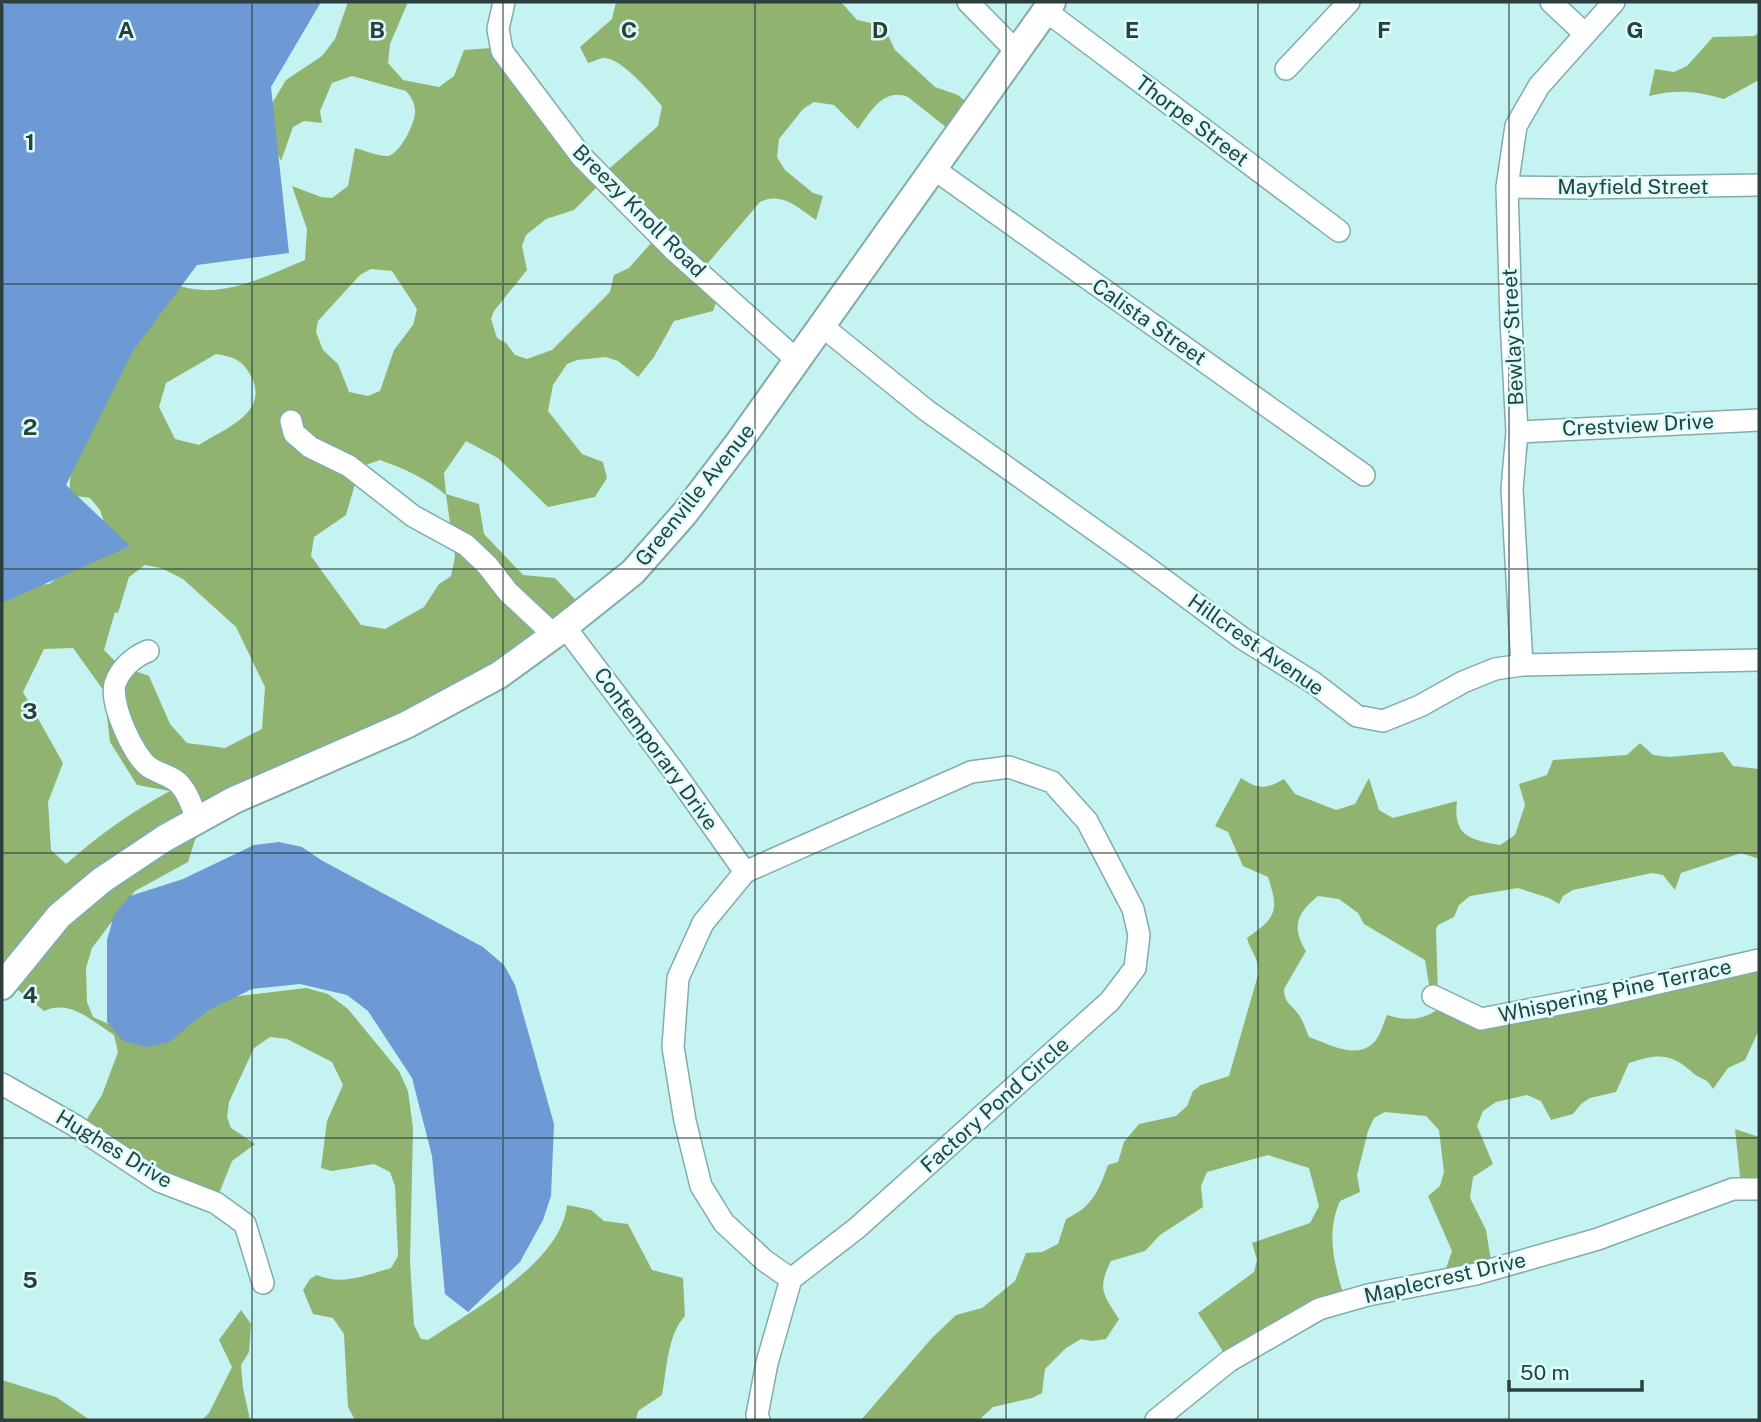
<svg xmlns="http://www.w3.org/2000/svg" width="1761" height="1422" font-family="'Public Sans',sans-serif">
	<rect width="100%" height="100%" fill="#c4f3f2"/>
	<path fill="#90b46f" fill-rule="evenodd" d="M348 2H408L390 44 388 63 403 80 439 87 454 76 464 50 504 47 603 174 658 126 662 106C652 94 620 56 603 58 598 59 592 62 588 63L580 47 612 19 616 2H841L857 20 876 24 886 31 895 50 935 87 958 95 977 111 957 136 908 97C884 87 870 112 858 129L834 105 814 102 803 109 779 139 777 157 785 170 813 193 823 196 816 220C799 208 781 191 760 202L702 270 721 289 713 311 674 321 654 357 638 377 618 361 606 357 577 360 567 364 553 385 548 411 582 454 603 462 607 478 595 497 548 507 498 458 466 441 444 473 446 494 479 504 484 534 523 575 555 578 585 610 569 628 210 820 195 840 188 862 135 891 92 948 86 968 87 1002 93 1017 144 1040 206 1000 306 988 328 994 348 1009 399 1071 408 1091 413 1128 410 1262 414 1325 421 1339 428 1340C472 1310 561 1263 567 1205L591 1210 604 1221 628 1224 652 1270 683 1278 685 1316C667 1335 667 1370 662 1395L638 1411 636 1420H355L348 1407 344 1334 333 1318 313 1314 303 1290 310 1279 317 1275C342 1286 366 1275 391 1268L398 1256 395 1186 390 1172 374 1164 332 1171 321 1168 327 1121 343 1085 332 1062 287 1039 270 1037 254 1048 229 1102 227 1117 231 1128 255 1144 232 1161 216 1201 82 1127 102 1095 118 1052 114 1035C92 1021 70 999 44 1011L8 982 2 986V589L49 584 89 554 107 531 100 510 90 498 69 495 72 456 171 283C217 302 262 278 305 260L307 229 292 186 321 197 332 198 348 186 355 148C364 150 379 157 388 156 400 154 416 122 415 111 415 103 411 97 406 91L352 76 332 83 320 111 322 123 304 121 293 127 281 161 269 134 271 105 286 80 322 56 335 39ZM604 180 659 234 629 268 614 275 610 292 552 350 527 359 515 355 506 343 497 338 491 319 494 311 527 270 522 246 526 235 546 219 574 210ZM371 269 392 271 417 309 413 325 394 350 380 391 368 396 349 392 338 364 323 350 316 332 318 321 360 275ZM216 354C233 357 242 359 251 376 270 413 225 428 199 445L175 439 159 407 166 383ZM380 460C403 468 427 479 446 495L455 557 451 576 439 584 424 607 385 629 361 625 311 556 314 537 346 515 360 467ZM145 565 161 568 183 579 236 627 265 687 262 729 225 748 187 743 170 724 149 676 119 665 104 650 115 612 118 613 129 577ZM73 648 104 691 110 742 137 785 170 791C131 812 99 835 66 864L51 850 48 802 63 763 23 692 44 649Z
		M1759 33V80L1724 99C1697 91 1676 89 1649 96L1655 69 1674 72 1687 66 1713 37 1754 36Z
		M1640 743 1653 755 1670 757 1723 752 1733 766 1759 769V859L1741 853 1681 873 1675 890 1663 875 1652 873 1573 890 1563 896 1559 904 1549 898 1518 888 1470 896 1459 905 1454 917 1438 925 1436 929 1438 996 1430 991 1425 960 1364 924 1358 913 1339 899 1318 896C1297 913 1291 927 1306 951L1284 989C1284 1003 1292 1005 1299 1015 1303 1021 1306 1030 1309 1037 1330 1044 1358 1062 1376 1040 1381 1033 1384 1022 1387 1015 1410 1022 1425 1020 1444 1005L1484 1019 1759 961V1030L1745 1060 1728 1068 1713 1089C1705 1075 1701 1081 1692 1072 1670 1052 1656 1054 1629 1063L1616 1092 1590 1098 1581 1104 1573 1114 1551 1120 1541 1101 1527 1095 1496 1102 1483 1111 1477 1126 1493 1164 1473 1177 1470 1198 1486 1230 1492 1267 1442 1280 1452 1251 1428 1196 1440 1186 1444 1172 1439 1130 1426 1116 1385 1112 1374 1118 1368 1131 1357 1175 1360 1192 1340 1201C1325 1235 1335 1266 1345 1300L1226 1356 1198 1313 1254 1272 1257 1260 1252 1243 1310 1223 1319 1206 1309 1168 1268 1155 1207 1172 1201 1186 1203 1207 1160 1235 1145 1251 1111 1261C1097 1289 1103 1294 1119 1319L1106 1339 1091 1341 1081 1339 1066 1348 1045 1369 1042 1393 1032 1398 993 1407 979 1420H861L931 1339 956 1315 982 1308 1015 1281 1026 1253 1042 1252 1058 1244 1066 1219C1093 1206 1098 1192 1108 1165L1118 1162 1124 1142 1139 1124 1176 1116 1187 1106 1193 1091 1201 1085 1229 1076 1258 975C1260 959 1251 953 1247 938 1277 917 1279 911 1268 877L1243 866 1228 832 1215 826 1241 778C1259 790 1266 789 1284 779L1295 794 1336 810 1355 804 1369 778 1379 810 1393 818 1457 801C1453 835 1468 840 1500 845L1515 835 1525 805 1519 784 1547 775 1553 760 1627 755Z
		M1735 1129 1759 1137V1189L1741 1185Z
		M241 1310 251 1324 249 1352 241 1365 243 1388 250 1420H202L209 1413 232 1367 219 1340Z
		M2 1380 56 1397 90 1420H2Z"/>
	<path fill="#6d99d5" d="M6 2H321L271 87 289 253 197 265 133 351 66 485 130 546 2 603V7Z
		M279 842 302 847 321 860 483 947 504 965 515 985 554 1124 551 1196 543 1220 520 1262 468 1312 445 1294 432 1156 412 1078 368 1011 347 995 300 984 252 989 207 1011 169 1042 147 1047 123 1041 107 1022V940L114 915 130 896 183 879 254 845Z"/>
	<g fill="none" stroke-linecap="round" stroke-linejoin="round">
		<g stroke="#80adab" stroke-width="24">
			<path id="minor" d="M504 2 498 29 502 51 581 156 675 251 798 361
				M968 2 1017 52
				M1551 2 1584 33
				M1046 11 1339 231
				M1286 69 1349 2
				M934 169 1364 475
				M1507 187 1583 188 1759 185
				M822 326 926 410 1141 563 1242 638 1314 683 1357 716 1383 721 1420 706 1463 682 1495 669 1522 665 1759 660
				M291 421 294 433 310 447 349 466 413 516 466 545 487 565 508 592 554 635
				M1517 432 1759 420
				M565 627 673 770 745 872
				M148 651C133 657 120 669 115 684 110 704 133 755 149 767 159 774 174 776 181 786 189 795 193 809 197 820
				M1522 665 1512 489 1517 432 1511 320 1507 187 1516 126 1539 86 1614 2
				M1009 767 1052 782 1087 821 1133 909 1139 935 1135 968 1110 1001 857 1228 791 1279 765 1261 724 1223 701 1186 685 1121 673 1047 678 978 703 923 745 872 971 772Z
				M1433 996 1481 1019 1606 995 1759 960
				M2 1084 74 1125 159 1181 216 1203 245 1224 263 1283
				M759 1420 757 1415 767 1363 791 1279
				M1156 1420 1229 1361 1319 1309 1368 1295 1476 1274 1598 1239 1733 1189H1759"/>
		</g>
		<g stroke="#80adab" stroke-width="30">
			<path id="major" d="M2 986 59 916 102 880 165 838 234 800 406 725 499 675 554 635 633 572 685 513 739 442 1052 2"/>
		</g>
		<use href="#minor" stroke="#fff" stroke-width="21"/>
		<use href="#major" stroke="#fff" stroke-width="26"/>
	</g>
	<path fill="none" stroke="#2c3f3e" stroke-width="2" stroke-opacity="0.55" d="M252 2V1420M503 2V1420M755 2V1420M1006 2V1420M1258 2V1420M1509 2V1420M2 284H1759M2 569H1759M2 853H1759M2 1138H1759"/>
	<g text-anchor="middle" stroke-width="5" stroke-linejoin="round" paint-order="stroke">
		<g font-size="21" fill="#2c3f3e" stroke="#d9fffd">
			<text transform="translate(1192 121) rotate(37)" y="7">Thorpe Street</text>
			<text x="1633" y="194">Mayfield Street</text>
			<text transform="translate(639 211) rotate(45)" y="7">Breezy Knoll Road</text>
			<text transform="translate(1149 322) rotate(35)" y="7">Calista Street</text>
			<text transform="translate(1513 337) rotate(-93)" y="7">Bewlay Street</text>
			<text transform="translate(1638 425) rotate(-3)" y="7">Crestview Drive</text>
			<text transform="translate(695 495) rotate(-51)" y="7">Greenville Avenue</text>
			<text transform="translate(1256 645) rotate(35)" y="7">Hillcrest Avenue</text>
			<text transform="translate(656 749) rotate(54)" y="7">Contemporary Drive</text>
			<text transform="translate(1615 991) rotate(-12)" y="7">Whispering Pine Terrace</text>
			<text transform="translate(995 1105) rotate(-42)" y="7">Factory Pond Circle</text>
			<text transform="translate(114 1149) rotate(31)" y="7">Hughes Drive</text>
			<text transform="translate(1445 1278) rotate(-13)" y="7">Maplecrest Drive</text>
		</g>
	</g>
	<g font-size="23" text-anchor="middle" font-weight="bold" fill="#2c3f3e" stroke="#d9fffd" stroke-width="5" stroke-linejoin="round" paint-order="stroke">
		<text x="126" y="38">A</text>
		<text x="377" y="38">B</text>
		<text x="629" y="38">C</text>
		<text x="880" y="38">D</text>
		<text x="1132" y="38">E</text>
		<text x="1384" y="38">F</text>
		<text x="1635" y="38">G</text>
		<text x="30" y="150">1</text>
		<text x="30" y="435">2</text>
		<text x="30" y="719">3</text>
		<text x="30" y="1003">4</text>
		<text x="30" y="1288">5</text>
	</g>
	<rect width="1761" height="1422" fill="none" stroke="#2c3f3e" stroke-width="7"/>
	<path d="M1509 1380v10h133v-10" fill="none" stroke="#2c3f3e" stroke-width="3.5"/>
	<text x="1520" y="1380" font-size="21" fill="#2c3f3e" stroke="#d9fffd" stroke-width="5" paint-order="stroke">50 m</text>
</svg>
